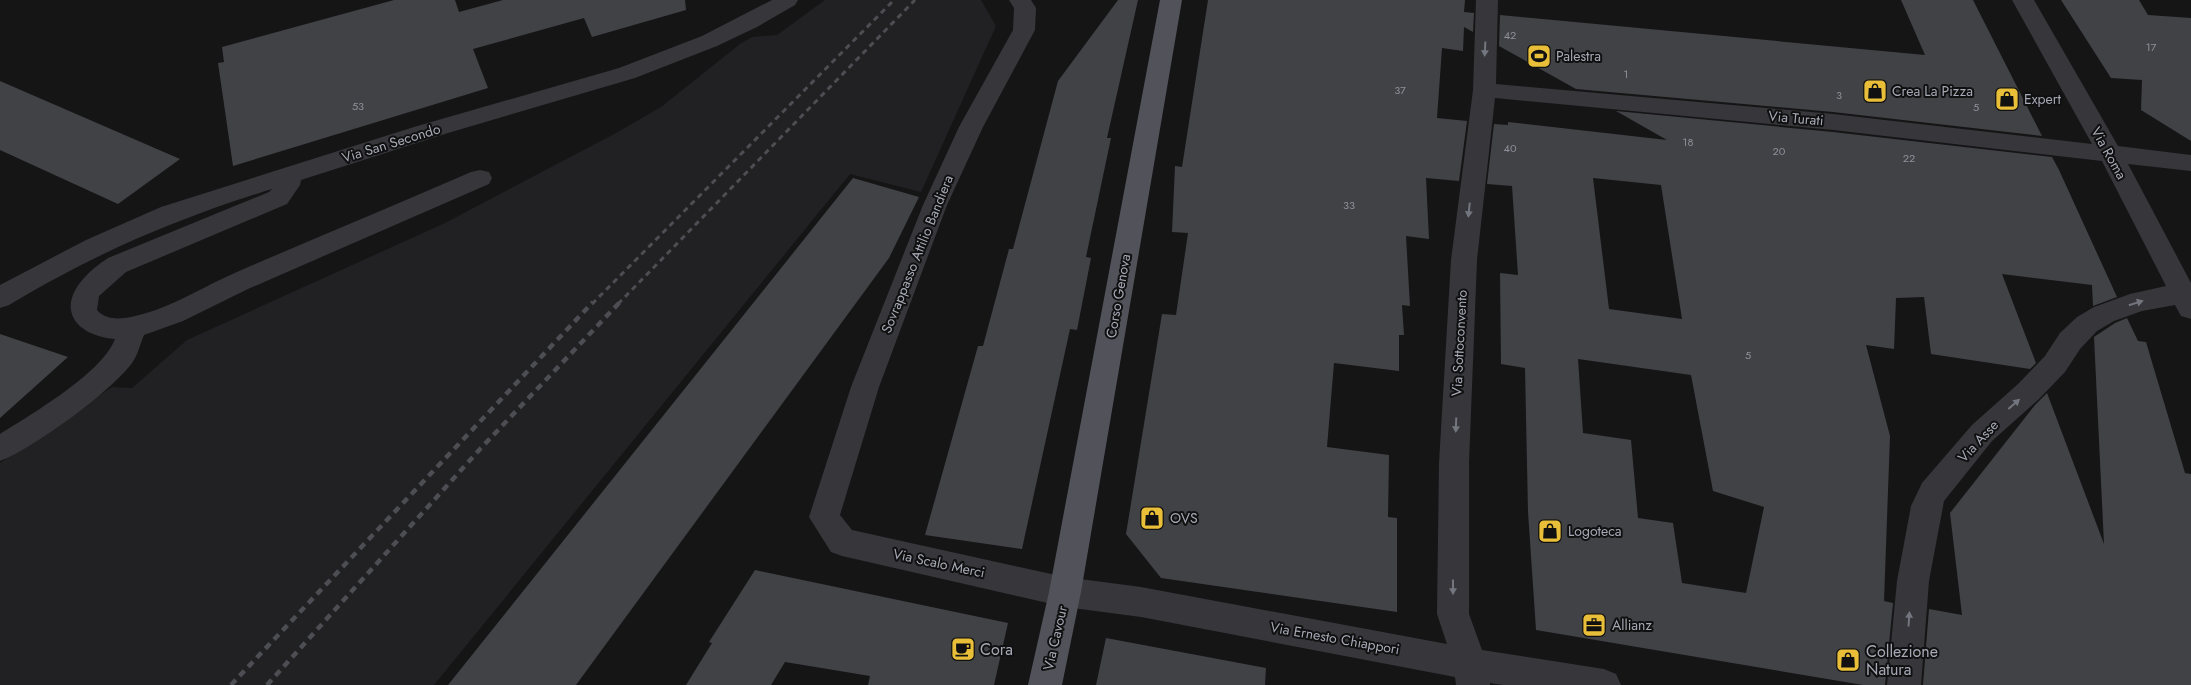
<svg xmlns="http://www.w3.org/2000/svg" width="2191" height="685" font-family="Jost,sans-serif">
	<rect width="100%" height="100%" fill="#151516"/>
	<path fill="#212123" d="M825 0H981L996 26 921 192 850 174 434 685H0V463L112 387 132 388 187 340 445 223 616 133 661 107 740 44 752 37 777 35Z"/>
	<path fill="#414246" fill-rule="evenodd" d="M394 0H455L459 12 503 0H685L686 10 592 37 584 18 473 49 488 88 233 166 218 63 224 62 222 47Z
		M1118 0H1138L1107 138H1111L1086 257 1091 258 1077 330 1070 329 1022 549 925 535 978 346H983L1009 249H1013L1058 81Z
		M1208 0H1465L1464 12 1474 13 1473 32 1464 27 1463 51 1442 48 1437 118 1467 121 1459 181 1426 178 1429 239 1406 236 1410 306 1402 305 1404 335H1399V371L1334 363 1327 447 1389 455 1388 517 1397 518V612L1161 578 1126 534 1162 314 1176 315 1188 233 1172 232 1175 166 1182 167Z
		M1901 0H1973L2042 136 1833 112 1576 89 1499 46 1500 15 1925 55Z
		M2061 0H2139L2148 15 2191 18V141L2141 110 2142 80 2111 78Z
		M0 81 180 159 118 204 0 150Z
		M1616 111 1833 132 2052 157 2059 170 2117 297 2093 306 2092 285 2002 274 2036 363 2030 369 1931 354 1924 297 1896 298 1894 349 1866 345 1890 436 1884 601 1893 603 1885 685H1863L1536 630 1528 512 1525 368 1501 364 1500 273 1518 275 1512 186 1487 184 1494 124 1508 125V122L1667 140ZM1593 178 1661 185 1682 319 1609 309ZM1578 359 1691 375 1713 491 1764 507 1746 593 1682 583 1673 523 1638 518 1631 440 1583 433Z
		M853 178 919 197 889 258 576 685H448Z
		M2127 318 2138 341 2146 342 2185 473 2191 474V685H1923L1929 609 1962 615 1950 513 2035 405 2047 393 2104 544 2094 337 2115 323Z
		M0 334 68 357 0 418Z
		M755 570 1008 623 994 685H868L870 676 785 662 771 685H686L712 643 709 642Z
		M1106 638 1266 668 1265 685H1096Z"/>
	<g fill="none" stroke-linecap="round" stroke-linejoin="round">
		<path fill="#36363b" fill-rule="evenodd" d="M772 0H798L795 5 757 27 717 46 635 78 448 133 301 180 300 185 287 204 126 272 99 296 97 310C108 323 129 318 143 314 176 305 206 285 237 272 315 238 393 206 471 172L480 170 489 172 492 178 489 184 248 289 183 321 144 335C140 344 138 355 132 363 112 391 31 450 0 461V434C32 414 102 373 115 339 77 336 55 310 84 278 91 270 99 264 108 258L269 192 272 189C175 219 96 253 9 305L0 308V285L86 240 161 207 414 127 619 68 702 36Z
			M1009 0H1031L1036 8 1035 30 983 127 947 205 879 387 840 515 852 530 1065 577 1141 587 1447 644 1437 614 1439 463 1451 260 1473 90 1476 0H1498L1496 84 1833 114 2092 144 2012 0H2034L2118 146 2191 155V171L2128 164 2191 283V319L2181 316 2175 305 2142 311 2114 321 2097 331 2080 349 2065 372 2038 400 1992 441 1944 501 1929 581 1921 685H1887L1897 581 1911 506 1922 483 1972 425 2018 384 2045 356 2060 333 2077 317 2094 307 2130 294 2166 286 2102 161 1833 130 1495 98 1477 260 1469 463V614L1482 650 1604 669 1616 674 1621 685H1503L1490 683V685H1456L1455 677 1141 617 1065 607 842 556 831 552 809 517 851 387 923 205 959 127 1013 30 1014 8Z"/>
		<path fill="#52535a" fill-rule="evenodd" d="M1160 0H1182L1081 592 1062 685H1028L1049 592Z"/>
		<path stroke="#4d4e54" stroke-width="3" stroke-dasharray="5.5 4.5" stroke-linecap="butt" d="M592 304 894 0
			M618 304 915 0"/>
		<path stroke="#4d4e54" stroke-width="4.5" stroke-dasharray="7 5.5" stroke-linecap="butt" d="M231 685 593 302
			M267 685 481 448 620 302"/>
	</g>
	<defs><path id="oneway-solid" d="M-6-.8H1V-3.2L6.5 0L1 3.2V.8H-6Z" transform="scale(1.25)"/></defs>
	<g fill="#74767f">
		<use href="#oneway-solid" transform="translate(1485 49) rotate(93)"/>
		<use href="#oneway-solid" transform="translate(1469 210) rotate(96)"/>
		<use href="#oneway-solid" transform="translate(2136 303) rotate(-17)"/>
		<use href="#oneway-solid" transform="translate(2014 404) rotate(-41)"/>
		<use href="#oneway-solid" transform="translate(1456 425) rotate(92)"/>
		<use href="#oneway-solid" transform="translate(1453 587) rotate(90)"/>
		<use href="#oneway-solid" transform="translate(1909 619) rotate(-86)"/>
	</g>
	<defs>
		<g id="stadium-square" transform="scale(1.25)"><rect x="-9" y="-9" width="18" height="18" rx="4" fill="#e9bf39" stroke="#101011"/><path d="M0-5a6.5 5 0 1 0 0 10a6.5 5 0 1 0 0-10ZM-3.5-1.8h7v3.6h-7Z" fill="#111"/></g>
		<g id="shop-square" transform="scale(1.25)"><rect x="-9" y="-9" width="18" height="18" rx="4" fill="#e9bf39" stroke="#101011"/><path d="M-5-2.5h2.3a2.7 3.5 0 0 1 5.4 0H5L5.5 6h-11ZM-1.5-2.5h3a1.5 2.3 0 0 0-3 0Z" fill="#111"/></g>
		<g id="office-square" transform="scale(1.25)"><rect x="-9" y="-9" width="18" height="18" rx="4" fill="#e9bf39" stroke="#101011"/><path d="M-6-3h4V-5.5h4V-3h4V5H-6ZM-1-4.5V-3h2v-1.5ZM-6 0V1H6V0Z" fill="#111"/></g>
		<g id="cafe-square" transform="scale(1.25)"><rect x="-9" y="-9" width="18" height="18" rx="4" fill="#e9bf39" stroke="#101011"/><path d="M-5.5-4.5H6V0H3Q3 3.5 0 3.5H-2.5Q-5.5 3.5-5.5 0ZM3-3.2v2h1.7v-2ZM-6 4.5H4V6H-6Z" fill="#111"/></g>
	</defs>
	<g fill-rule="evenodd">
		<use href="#stadium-square" x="1539" y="56"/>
		<use href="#shop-square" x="1875" y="91"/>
		<use href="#shop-square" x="2007" y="99"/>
		<use href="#shop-square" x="1152" y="518"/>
		<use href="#shop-square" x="1550" y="531"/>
		<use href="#office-square" x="1594" y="625"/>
		<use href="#cafe-square" x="963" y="649"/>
		<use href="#shop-square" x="1848" y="660"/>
	</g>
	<g text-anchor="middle" stroke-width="4" stroke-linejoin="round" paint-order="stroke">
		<g font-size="11" fill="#8e909a">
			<text x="1510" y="39">42</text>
			<text x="2151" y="51">17</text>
			<text x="1626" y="78">1</text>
			<text x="1400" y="94">37</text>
			<text x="1839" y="99">3</text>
			<text x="358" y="110">53</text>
			<text x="1976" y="111">5</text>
			<text x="1688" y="146">18</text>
			<text x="1510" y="152">40</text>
			<text x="1779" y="155">20</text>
			<text x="1909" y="162">22</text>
			<text x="1349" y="209">33</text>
			<text x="1748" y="359">5</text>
		</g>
		<g font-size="14" fill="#a7aab6" stroke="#101011" text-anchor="start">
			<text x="1556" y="61">Palestra</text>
			<text x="1892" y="96">Crea La Pizza</text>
			<text x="2024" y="104">Expert</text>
			<text x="1170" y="523">OVS</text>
			<text x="1568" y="536">Logoteca</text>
			<text x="1612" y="630">Allianz</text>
		</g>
		<g font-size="14" fill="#a7aab6" stroke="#101011">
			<text transform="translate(1796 118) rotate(5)" y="5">Via Turati</text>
			<text transform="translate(391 143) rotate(-17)" y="5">Via San Secondo</text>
			<text transform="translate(2109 153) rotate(61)" y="5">Via Roma</text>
			<text transform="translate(917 254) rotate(-68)" y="5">Sovrappasso Attilio Bandiera</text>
			<text transform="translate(1118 296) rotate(-80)" y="5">Corso Genova</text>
			<text transform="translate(1459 343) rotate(-87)" y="5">Via Sottoconvento</text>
			<text transform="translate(1978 441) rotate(-47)" y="5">Via Asse</text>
			<text transform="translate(939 563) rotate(12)" y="5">Via Scalo Merci</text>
			<text transform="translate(1055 638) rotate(-77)" y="5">Via Cavour</text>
			<text transform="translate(1335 638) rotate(10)" y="5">Via Ernesto Chiappori</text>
		</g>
		<g font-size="16" fill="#a7aab6" stroke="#101011" text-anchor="start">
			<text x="980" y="655">Cora</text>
			<text x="1866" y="657">Collezione<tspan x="1866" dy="18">Natura</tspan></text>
		</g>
	</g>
</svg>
